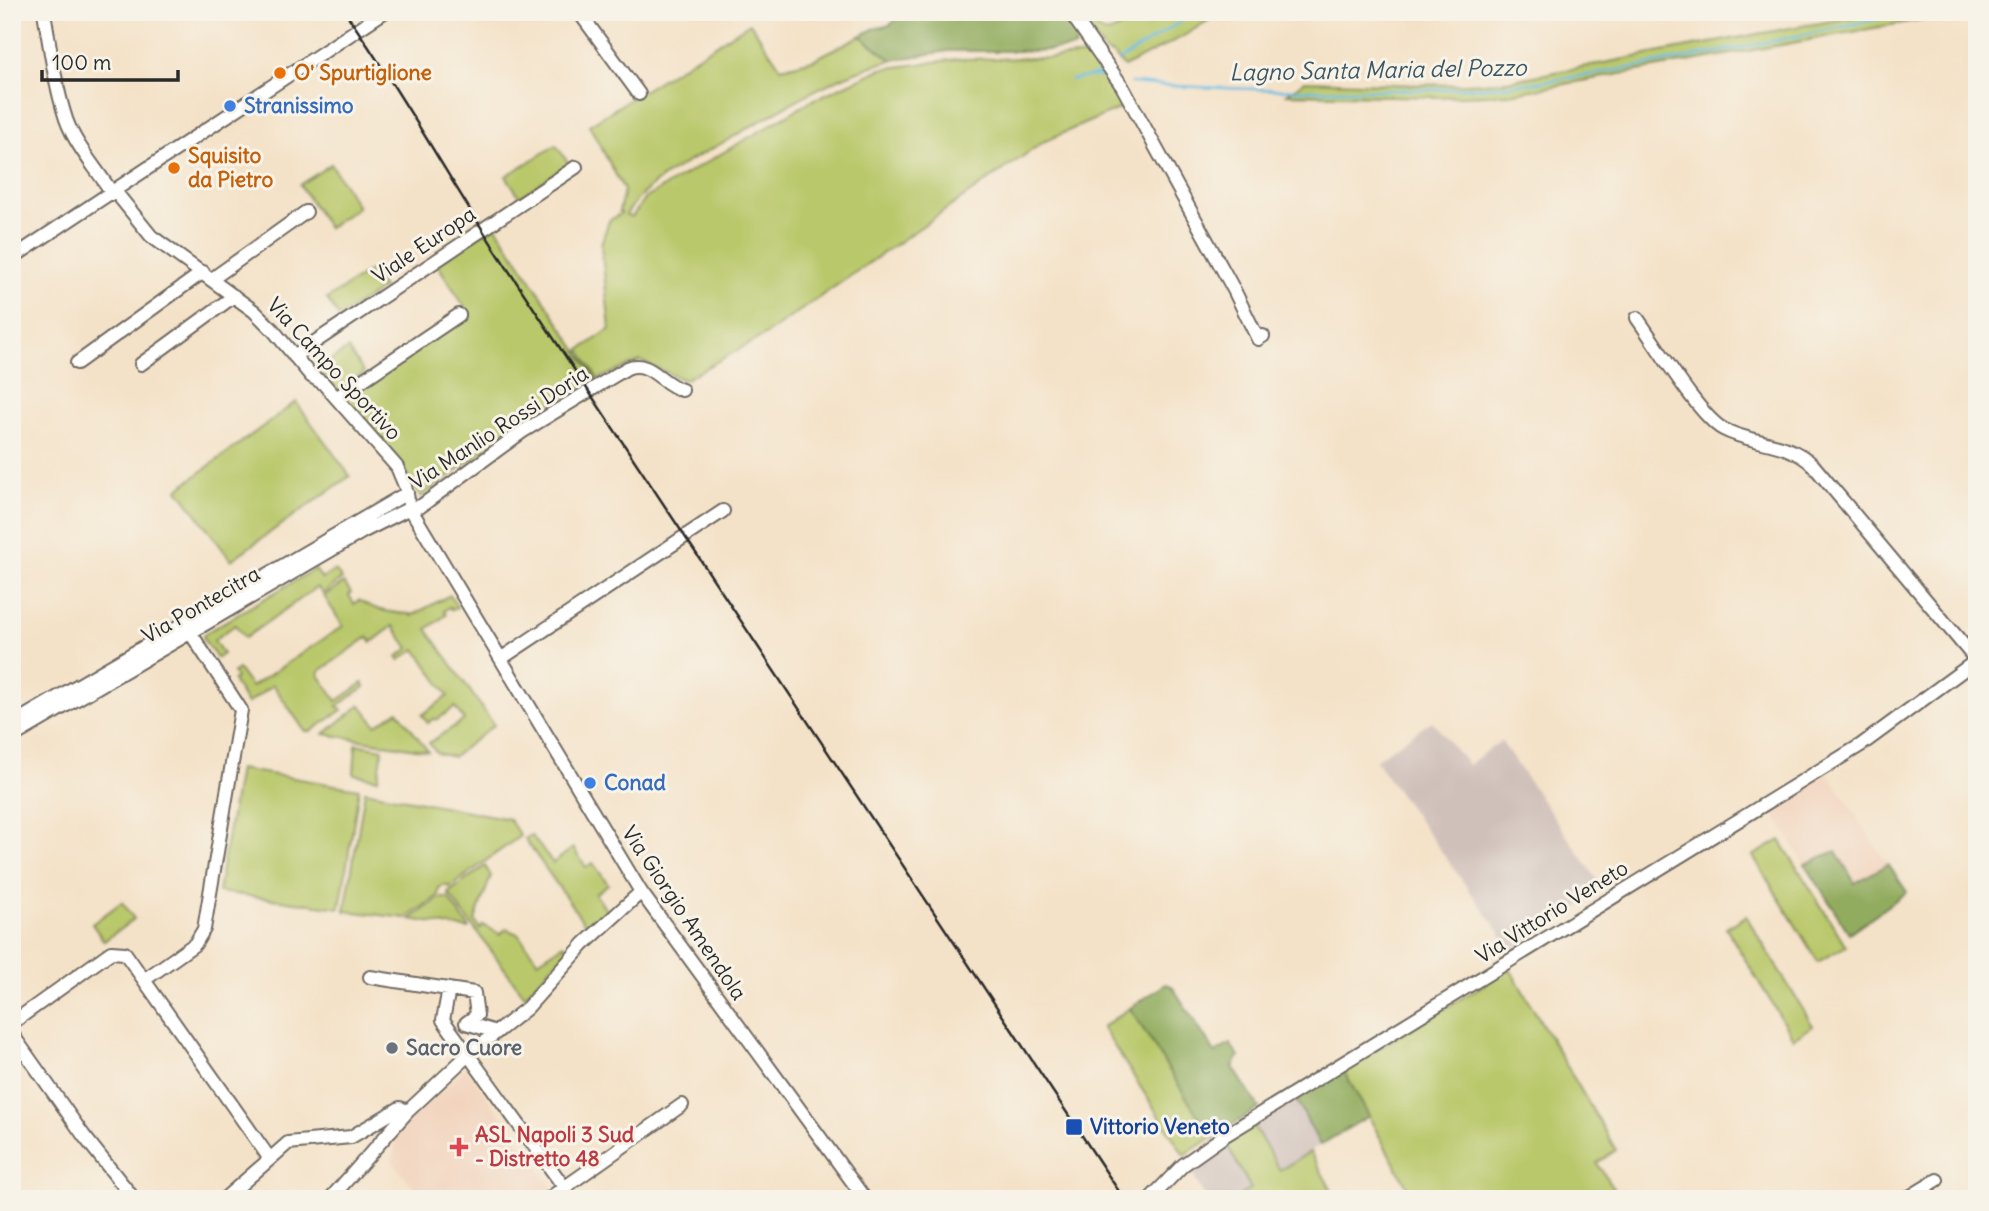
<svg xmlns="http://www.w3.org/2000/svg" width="1989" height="1211" font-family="Delius,sans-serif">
	<rect width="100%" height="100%" fill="#f7f3e8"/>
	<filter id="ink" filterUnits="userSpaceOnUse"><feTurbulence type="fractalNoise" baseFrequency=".0143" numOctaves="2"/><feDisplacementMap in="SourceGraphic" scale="14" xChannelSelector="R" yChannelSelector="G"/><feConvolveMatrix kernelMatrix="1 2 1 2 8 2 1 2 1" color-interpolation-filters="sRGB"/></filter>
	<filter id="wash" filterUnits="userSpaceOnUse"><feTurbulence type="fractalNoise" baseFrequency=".00686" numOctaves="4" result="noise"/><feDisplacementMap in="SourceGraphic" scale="28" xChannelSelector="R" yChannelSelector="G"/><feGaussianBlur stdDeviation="1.57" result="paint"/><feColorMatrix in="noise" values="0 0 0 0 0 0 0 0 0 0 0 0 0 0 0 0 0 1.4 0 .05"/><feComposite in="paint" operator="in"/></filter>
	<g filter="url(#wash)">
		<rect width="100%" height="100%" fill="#f4e2c8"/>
		<path fill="#f2d4be" d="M1827 772 1888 864 1855 884 1836 851 1805 864 1770 808Z
			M463 1069H467L553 1188 538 1199H423L392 1161 398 1132Z"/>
		<path fill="#cfc0ba" d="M1432 721 1468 765 1501 741 1603 888 1584 898 1585 903 1512 949 1375 760Z
			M1296 1099 1320 1145 1280 1170 1253 1125Z
			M1226 1143 1251 1189 1234 1199H1206L1194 1177 1193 1165Z"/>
		<path fill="#b9c86a" stroke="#727a4a" stroke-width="2" d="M1155 12H1222L1182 37 1124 67 1114 55 1106 52 1077 15C1110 40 1107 37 1139 13L1147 15Z
			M1887 12H1952L1924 19 1510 94 1440 97 1287 94 1304 81C1374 83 1445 89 1513 80L1795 27Z
			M750 23 781 68 813 60 860 36 892 60C834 75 784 107 733 137 697 158 647 178 626 215L632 217 645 198 815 99 881 69 957 59 1050 58 1093 55 1125 106 1045 141 765 335 684 380 640 361 598 379 580 350 610 329 601 244 609 221 621 213 619 212 624 190 589 125Z
			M556 145 569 164 520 197 506 176Z
			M331 164 358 207 328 228 300 185Z
			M495 225 596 379 538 411 421 497 394 454 344 399 369 380 470 315 437 264Z
			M371 270 383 288 339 317 327 299Z
			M348 349 364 373 338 391 318 369Z
			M296 402 350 476 231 560 178 489Z
			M315 569 322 579 335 570 342 579 323 594 317 587 245 638 235 625 214 640 223 654 217 658 203 639 204 634Z
			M344 583 351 593 349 595 354 604 359 600C376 611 391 613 411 614V616L450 595 457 607 452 610 449 607 444 611 446 615 427 629 494 725 453 757 437 753 429 743 464 720 455 707 436 720 434 718 428 723 422 715 448 696 416 649 399 660 397 657 409 648 393 626 372 642 368 637 320 671 319 675 337 701 363 683 365 687 337 706 342 710 310 732 305 731 273 685 247 704 233 681 236 678 233 673 238 669 251 687 343 626 324 596Z
			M361 705 376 725 398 711 428 751 324 734Z
			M356 744 383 749 378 779 354 774Z
			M239 769 359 789 340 908 218 892Z
			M365 791 509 819 520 836 450 887 443 885 439 888 438 896 406 918 345 911Z
			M531 835 553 863 573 848 586 867 593 863 608 884 595 894 608 912 589 930 525 839Z
			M1780 840 1846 946 1818 962 1753 856Z
			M485 866 491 876 476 917 475 921 480 929 483 925 500 934 506 929 518 934 538 961 564 944 568 949 525 996 448 893Z
			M440 898H448L469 927 468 929 410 919Z
			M122 902 134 919 104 941 92 924Z
			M1746 916 1813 1026 1793 1038 1726 928Z
			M1510 969 1616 1150 1597 1163 1620 1199H1414L1343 1070Z
			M1130 1008 1212 1138 1184 1155 1102 1027Z
			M1253 1125 1280 1170 1310 1152 1335 1196 1329 1199H1234L1251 1189 1226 1143Z"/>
		<path fill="#92ac5e" stroke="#5e6c44" stroke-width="2" d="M904 12H1065L1083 35 1073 48 1036 51H948L892 60 860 36 873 29 890 25Z
			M1836 851 1855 883 1888 864 1907 892 1849 933 1805 864Z
			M1166 984 1172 986 1215 1053 1230 1044 1239 1056 1233 1067 1259 1108 1212 1138 1130 1008Z
			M1343 1070 1369 1116 1320 1145 1296 1099Z"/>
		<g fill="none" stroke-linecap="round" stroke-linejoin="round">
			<path stroke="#68bce4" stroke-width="2.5" d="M1120 60 1196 12
				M1093 75 1103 70
				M1071 80 1092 76 1107 78
				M1131 83C1206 89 1279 90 1353 90 1415 90 1477 90 1539 82 1665 65 1789 38 1913 12"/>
		</g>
	</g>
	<g filter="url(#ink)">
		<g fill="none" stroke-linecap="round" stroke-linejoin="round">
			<g stroke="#716b62" stroke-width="16">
				<path id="minor" d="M44 12C50 47 55 85 66 119 75 145 97 169 112 193L118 195 151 236 254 311 273 330 311 376 323 383 397 467 405 486 410 508 641 892 865 1199
					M579 12 639 94
					M1070 12 1122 86 1234 290 1258 339 1263 336
					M12 258 384 12
					M212 279 306 212
					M1637 318C1656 344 1699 416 1723 429 1753 445 1787 440 1813 465L1977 661
					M294 356 576 167
					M77 363 203 272
					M141 364 234 296
					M336 398 459 315
					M502 658 723 511
					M12 724 407 493
					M12 737 362 532 410 508 421 506 522 432 627 368C650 359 661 384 682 390
					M370 977 474 993 477 1015 466 1023 496 1032
					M144 980 195 944 204 929 241 710 188 629
					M449 989 443 1020 564 1187
					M12 1023 111 952 125 953 270 1159 224 1199
					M12 1034 84 1136 134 1199
					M270 1159 288 1143 351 1137 400 1108 408 1111
					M330 1199 408 1111 468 1055 527 1008 584 944 641 892
					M548 1199 682 1105
					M1150 1199 1183 1165 1224 1136 1861 745 1977 660
					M1906 1199 1937 1180"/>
			</g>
			<use href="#minor" stroke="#fff" stroke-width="12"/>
			<path stroke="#2b2b2b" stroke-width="2.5" d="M345 12C404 96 453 186 509 271L1124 1199"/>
		</g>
	</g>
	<g fill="#e8710a" stroke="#f7f3e8" stroke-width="2.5">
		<circle cx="280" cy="73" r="7"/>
		<circle cx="174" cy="168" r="7"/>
	</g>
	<g fill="#3f7fe0" stroke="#f7f3e8" stroke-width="2.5">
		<circle cx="230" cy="106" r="7"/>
		<circle cx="590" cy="783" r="7"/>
	</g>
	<circle fill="#6b7280" stroke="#f7f3e8" stroke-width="2.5" cx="392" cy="1048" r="7"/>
	<rect fill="#1a4fb4" stroke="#f7f3e8" stroke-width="2.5" x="1065" y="1118" width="18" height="18" rx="3.5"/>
	<path fill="#e0444e" stroke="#f7f3e8" stroke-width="2.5" d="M455.5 1136.5h7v7h7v7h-7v7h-7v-7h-7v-7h7z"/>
	<g text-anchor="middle" stroke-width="6" stroke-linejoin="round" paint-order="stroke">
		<g font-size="21" font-weight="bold" fill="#c56008" stroke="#f7f3e8" text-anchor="start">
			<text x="294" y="80">O' Spurtiglione</text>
			<text x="188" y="163">Squisito<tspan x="188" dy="24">da Pietro</tspan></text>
		</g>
		<g font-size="21" font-weight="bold" fill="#366cbe" stroke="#f7f3e8" text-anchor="start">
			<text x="244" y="113">Stranissimo</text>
			<text x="604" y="790">Conad</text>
		</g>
		<g font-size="21" fill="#2b2b2b" stroke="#f7f3e8">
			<text transform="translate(424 245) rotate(-34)" y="7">Viale Europa</text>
			<text transform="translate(334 369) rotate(47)" y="7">Via Campo Sportivo</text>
			<text transform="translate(499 428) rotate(-33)" y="7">Via Manlio Rossi Doria</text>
			<text transform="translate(201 605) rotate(-30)" y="7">Via Pontecitra</text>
			<text transform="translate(1552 912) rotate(-32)" y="7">Via Vittorio Veneto</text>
			<text transform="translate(684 913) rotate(56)" y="7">Via Giorgio Amendola</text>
		</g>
		<g font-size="21" font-weight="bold" fill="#5b616d" stroke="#f7f3e8" text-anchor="start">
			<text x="406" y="1055">Sacro Cuore</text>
		</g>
		<g font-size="21" font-weight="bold" fill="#164399" stroke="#f7f3e8" text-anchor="start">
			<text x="1090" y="1134">Vittorio Veneto</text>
		</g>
		<g font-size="21" font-weight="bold" fill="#be3a42" stroke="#f7f3e8" text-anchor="start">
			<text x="475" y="1142">ASL Napoli 3 Sud<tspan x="475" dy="24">- Distretto 48</tspan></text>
		</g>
		<g font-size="23" font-style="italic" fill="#3d5662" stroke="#f7f3e8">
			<text transform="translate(1378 70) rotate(-1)" y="8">Lagno Santa Maria del Pozzo</text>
		</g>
	</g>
	<rect width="1989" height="1211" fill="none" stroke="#f7f3e8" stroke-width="42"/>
	<path d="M42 70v10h136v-10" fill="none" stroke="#2b2b2b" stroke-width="3.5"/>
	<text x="52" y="70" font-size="21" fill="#2b2b2b" stroke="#f7f3e8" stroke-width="5" paint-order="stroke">100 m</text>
</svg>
